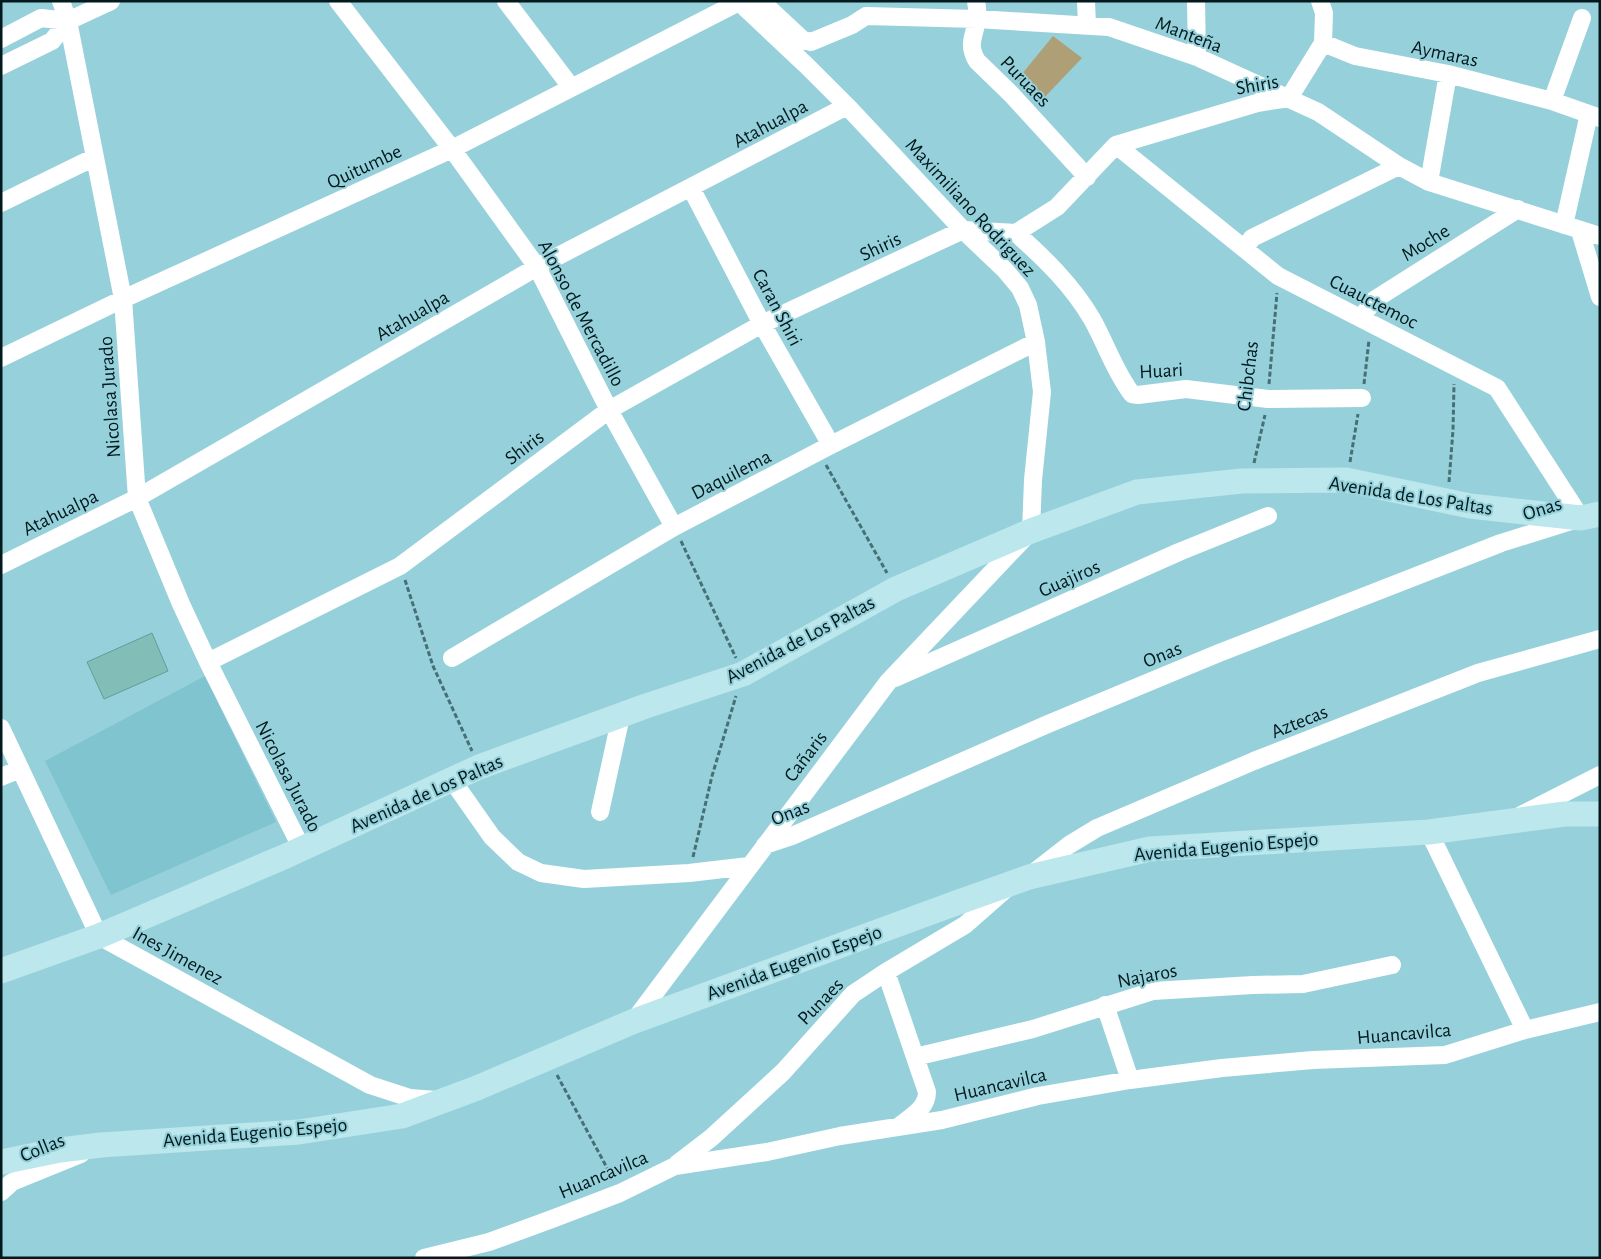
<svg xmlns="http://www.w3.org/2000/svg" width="1601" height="1259" font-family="'Alegreya Sans',sans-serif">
	<rect width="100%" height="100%" fill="#96d1db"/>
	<path fill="#80c4cf" d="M205 676 276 822 111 895 45 761Z"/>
	<path fill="#ae9f77" d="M1053 36 1082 58 1042 100 1017 80Z"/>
	<path fill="#82bdb8" stroke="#629d98" d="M152 633 168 671 104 699 87 662Z"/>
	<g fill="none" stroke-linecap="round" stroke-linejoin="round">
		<path stroke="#476f76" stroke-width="3" stroke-dasharray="5 2.5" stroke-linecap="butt" d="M1269 384 1277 293
			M1364 384 1369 340
			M1350 462 1358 414
			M1254 463 1265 415
			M826 465 887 573
			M1449 482 1453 430 1454 384
			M681 541 736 658
			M405 580 433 666 472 751
			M693 857 712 776 736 696
			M557 1075 613 1179"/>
		<path stroke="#fff" stroke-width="18" d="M61 1 68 21 123 299 137 498 181 604 208 662 302 849
			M338 1 452 149 537 267 609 410 674 527
			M506 1 571 87
			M761 1 803 40 811 42 852 25 866 16 977 19 1109 27 1197 57 1318 112 1399 166 1429 182 1600 236
			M976 1C977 7 978 12 977 18 976 34 966 43 977 61L1011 94 1087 177
			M1086 1 1087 26
			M1196 1 1197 57
			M1320 1 1324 13 1323 43 1355 56 1448 74 1552 101 1600 118
			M1 39 41 18 68 21
			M1 66 52 41 68 21 111 1
			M1289 98 1323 43
			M1552 101 1582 18
			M1429 182 1448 74
			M691 188 762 324 831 445
			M1 203 95 157
			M1564 225 1589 114
			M1580 231 1600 297
			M1016 233C1045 259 1072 285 1092 319 1106 344 1115 372 1132 394L1138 395 1186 389 1268 399 1362 398
			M1245 248 1252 238 1399 166
			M1361 318 1374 300 1518 209
			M1 358 123 299 452 149 739 2
			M1 565 137 498 537 267 847 106
			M452 658 674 527 831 445 1036 342
			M208 662 400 566 609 410 762 324 963 230 1016 233 1057 207 1116 145 1257 103 1289 98
			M895 678 1179 552 1268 516
			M1 728 99 936 370 1085 410 1098 436 1100
			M1 777 20 769
			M452 780 492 837 518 862 541 873 584 879 689 873 749 866
			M600 812 621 716
			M1521 815 1600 775
			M1429 832 1525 1030
			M765 845 792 836 1048 724 1219 653 1501 543 1581 518 1497 388 1278 276 1116 145
			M1033 873 1069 845 1097 828 1254 761 1478 673 1600 639
			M886 972 927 1092C927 1109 910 1117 898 1127
			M1105 1005 1130 1080
			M633 1022 888 682 1031 531 1033 480 1042 392 1036 342 1028 305 1020 288 1005 270 963 230 847 106 806 65 738 1
			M915 1057 1033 1029 1153 991 1253 985 1303 984 1392 965
			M677 1164 711 1138 783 1072 853 994 886 972 965 925 1006 889
			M1 1192 12 1182 81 1154
			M424 1258 489 1242 552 1219 620 1193 675 1166 767 1152 840 1136 942 1120 1038 1096 1130 1080 1222 1068 1313 1060 1445 1055 1525 1030 1600 1012"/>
		<path stroke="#bce7ed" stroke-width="25" d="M1 971 99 936 286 856 479 767 646 706 743 674 896 589 1031 531 1137 492 1242 481 1346 480 1470 506 1581 518 1600 514
			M1 1162 60 1150 101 1145 299 1132 402 1116 477 1088 632 1022 956 903 1029 877 1150 849 1429 832 1565 814H1600"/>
	</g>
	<g text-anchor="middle" stroke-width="4" stroke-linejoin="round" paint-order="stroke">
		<g font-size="20" fill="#02191d" stroke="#96d1db">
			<text transform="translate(1189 34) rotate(21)" y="7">Manteña</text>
			<text transform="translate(1445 53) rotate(12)" y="7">Aymaras</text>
			<text transform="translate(1026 81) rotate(46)" y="7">Puruaes</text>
			<text transform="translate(1257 84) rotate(-10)" y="7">Shiris</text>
			<text transform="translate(770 123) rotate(-28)" y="7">Atahualpa</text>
			<text transform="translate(364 166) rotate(-25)" y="7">Quitumbe</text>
			<text transform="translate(971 207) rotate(47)" y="7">Maximiliano Rodriguez</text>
			<text transform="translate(1425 242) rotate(-32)" y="7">Moche</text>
			<text transform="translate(880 246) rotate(-25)" y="7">Shiris</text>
			<text transform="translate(1374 301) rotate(27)" y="7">Cuauctemoc</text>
			<text transform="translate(778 307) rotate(62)" y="7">Caran Shiri</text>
			<text transform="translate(582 313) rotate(62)" y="7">Alonso de Mercadillo</text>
			<text transform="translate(412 315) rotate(-30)" y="7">Atahualpa</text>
			<text transform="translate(1161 370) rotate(-3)" y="7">Huari</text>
			<text transform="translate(1247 376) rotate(-83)" y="7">Chibchas</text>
			<text transform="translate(109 397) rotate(-94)" y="7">Nicolasa Jurado</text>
			<text transform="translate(524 447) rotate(-37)" y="7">Shiris</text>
			<text transform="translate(731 474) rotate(-27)" y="7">Daquilema</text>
			<text transform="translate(1411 495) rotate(9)" y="7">Avenida de Los Paltas</text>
			<text transform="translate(1542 508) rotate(-17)" y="7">Onas</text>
			<text transform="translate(60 512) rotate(-26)" y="7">Atahualpa</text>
			<text transform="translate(1069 578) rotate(-24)" y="7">Guajiros</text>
			<text transform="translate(800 639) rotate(-28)" y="7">Avenida de Los Paltas</text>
			<text transform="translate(1162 654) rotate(-22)" y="7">Onas</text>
			<text transform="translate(1299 721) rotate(-22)" y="7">Aztecas</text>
			<text transform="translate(805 756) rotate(-53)" y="7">Cañaris</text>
			<text transform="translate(289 776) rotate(63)" y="7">Nicolasa Jurado</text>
			<text transform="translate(426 793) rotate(-24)" y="7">Avenida de Los Paltas</text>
			<text transform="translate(790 812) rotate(-21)" y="7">Onas</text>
			<text transform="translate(1226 846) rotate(-5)" y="7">Avenida Eugenio Espejo</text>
			<text transform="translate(178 955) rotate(29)" y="7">Ines Jimenez</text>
			<text transform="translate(794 962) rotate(-20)" y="7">Avenida Eugenio Espejo</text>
			<text transform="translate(1147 975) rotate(-11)" y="7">Najaros</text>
			<text transform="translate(820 1001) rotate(-46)" y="7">Punaes</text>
			<text transform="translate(1404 1033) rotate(-5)" y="7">Huancavilca</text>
			<text transform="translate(1000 1084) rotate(-13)" y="7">Huancavilca</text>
			<text transform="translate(255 1132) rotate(-5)" y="7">Avenida Eugenio Espejo</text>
			<text transform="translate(42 1147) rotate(-22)" y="7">Collas</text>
			<text transform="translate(603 1174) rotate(-23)" y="7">Huancavilca</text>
		</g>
	</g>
	<rect width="1601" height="1259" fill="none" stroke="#02191d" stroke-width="5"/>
</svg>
